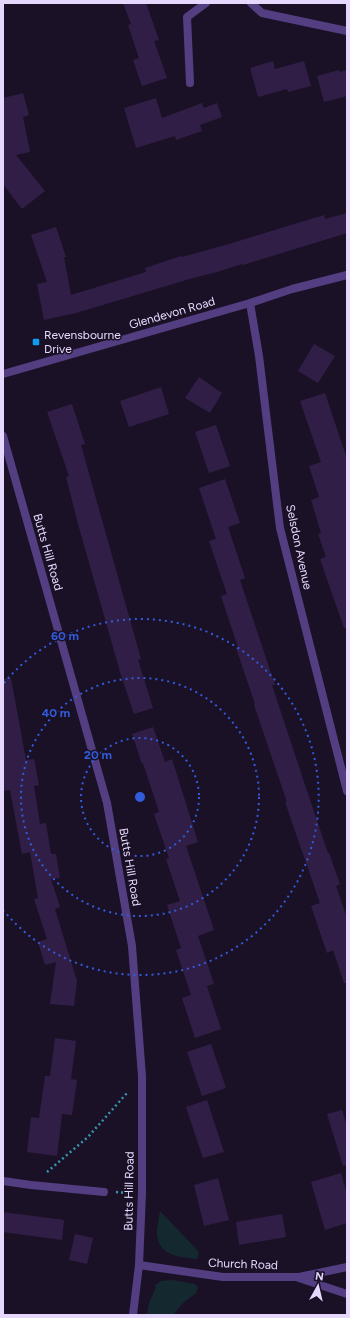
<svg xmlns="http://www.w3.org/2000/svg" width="350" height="1318" font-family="Figtree,sans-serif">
	<rect width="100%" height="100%" fill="#1a1126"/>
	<path fill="#14292f" d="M160 1211 199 1252 197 1259C179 1257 158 1256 157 1233 157 1226 159 1218 160 1211Z
		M172 1280 195 1284 198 1288 196 1293 183 1303 173 1315H147L149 1303 156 1287 154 1286 161 1281Z"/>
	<path fill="#311e46" d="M123 3H146L159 40 154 41 167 78 142 86 133 60 139 58 128 25 131 24Z
		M273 61 275 69 304 61 311 86 288 92 287 89 258 97 250 68Z
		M339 70 340 72 347 70V96L324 102 317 76Z
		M23 93 29 115 23 117 30 152 16 155 45 191 22 209 3 184V98Z
		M156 98 162 118 202 103 204 108 217 103 222 117 200 125 202 131 176 140 175 136 136 148 124 108Z
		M347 213V233L243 265 242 264 217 272 193 278 76 313 44 320 37 284 47 282 31 235 56 227 66 257H64L71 295 146 272 145 268 181 256 182 257 229 244 324 215 325 219Z
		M314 344 335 356 318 383 298 371Z
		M199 377 222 393 210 413 185 398Z
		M161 387 169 414 129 427 120 401Z
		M325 393 347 459V628H344L320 559 326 557 318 534 321 533 311 500 319 497 309 466 321 462 300 401Z
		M72 404 85 444 81 445 141 659 138 660 153 708 134 714 120 672 78 524 66 477 69 476 47 412Z
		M216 425 230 466 209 473 195 432Z
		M225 479 240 523 228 527 245 578 240 580 275 685H272L305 785 328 853H329L340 884 336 886 347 918V983H344L333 950 327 953 311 906 320 903 285 802H287L254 705 255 704 236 648 238 647 221 596 227 594 209 541 216 539 199 488Z
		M11 678 26 760 34 759 39 785 34 786 40 824 46 823 51 854H56L60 878 51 879 60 907 55 909 77 981 74 1006 50 1004 56 962 45 965 38 942 47 939 34 899 38 898 30 852 22 854 10 790 3 791V679Z
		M153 727 165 762 172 759 198 842 186 846 214 930 198 936 214 984 207 986 221 1029 195 1038 182 998 191 995 176 950 181 948 167 905 180 901 166 859 169 858 154 814 159 812 143 763 142 764 132 734Z
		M55 1038 76 1041 71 1079 77 1080 72 1115 62 1114 57 1156 27 1152 31 1117 39 1118 45 1076H50Z
		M211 1044 226 1088 202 1096 187 1052Z
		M207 1100 224 1152 203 1158 186 1107Z
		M342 1110 347 1127V1165L343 1166 327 1114Z
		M341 1173 347 1195V1223L325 1230 311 1182Z
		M218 1178 229 1220 204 1226 194 1185Z
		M3 1212 64 1220 62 1240 3 1232Z
		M282 1214 286 1237 239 1245 236 1222Z
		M75 1234 93 1238 87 1264 69 1260Z"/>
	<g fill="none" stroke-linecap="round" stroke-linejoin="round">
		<path stroke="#3796b2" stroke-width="2.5" stroke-dasharray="2 3" stroke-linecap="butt" d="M47 1172 88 1137 127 1093
			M116 1192 129 1193"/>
		<path stroke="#543e82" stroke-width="8" d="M251 3 262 13 347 31
			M190 83 187 17 206 3
			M250 303 259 356 280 528 347 791
			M3 374 250 303 292 289 347 275
			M3 1181 31 1185 104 1192
			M139 1265 223 1277H299L347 1267
			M299 1278 347 1294"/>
		<path stroke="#543e82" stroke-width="8" d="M3 436 107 803 132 946 142 1076V1193L139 1265 133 1315"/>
	</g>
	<g fill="none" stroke="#315cdc" stroke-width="2" stroke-dasharray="2 4">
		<circle cx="140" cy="797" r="59"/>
		<circle cx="140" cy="797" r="119"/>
		<path d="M4 683A178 178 0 1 1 4 911"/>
	</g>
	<rect fill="#0f9bf1" stroke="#1a1126" stroke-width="1.5" x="32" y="338" width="8" height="8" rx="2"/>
	<g text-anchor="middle" stroke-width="3" stroke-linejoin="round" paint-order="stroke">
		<g font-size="12" fill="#e6d8fd" stroke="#1a1126">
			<text transform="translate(172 313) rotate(-16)" y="4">Glendevon Road</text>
			<text transform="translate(299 547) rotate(78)" y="4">Selsdon Avenue</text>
			<text transform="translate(48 552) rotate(74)" y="4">Butts Hill Road</text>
			<text transform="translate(130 867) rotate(80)" y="4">Butts Hill Road</text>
			<text transform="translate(129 1191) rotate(-89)" y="4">Butts Hill Road</text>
			<text transform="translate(243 1264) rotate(2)" y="4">Church Road</text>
		</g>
		<g font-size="12" fill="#e6d8fd" stroke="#1a1126" text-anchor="start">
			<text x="44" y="339">Revensbourne<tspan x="44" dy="14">Drive</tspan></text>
		</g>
	</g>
	<circle cx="140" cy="797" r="6" fill="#315cdc" stroke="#1a1126" stroke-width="2"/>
	<g font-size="12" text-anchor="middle" font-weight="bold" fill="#315cdc" stroke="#1a1126" stroke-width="3" stroke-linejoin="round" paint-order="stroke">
		<text x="65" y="640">60 m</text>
		<text x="56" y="717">40 m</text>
		<text x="98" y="759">20 m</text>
	</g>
	<rect width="350" height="1318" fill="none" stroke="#e6d8fd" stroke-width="8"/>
	<g transform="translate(318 1286) rotate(8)" stroke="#1a1126" stroke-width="3" paint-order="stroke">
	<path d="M0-3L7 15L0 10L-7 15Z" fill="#e6d8fd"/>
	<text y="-6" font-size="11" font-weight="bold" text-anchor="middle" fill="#e6d8fd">N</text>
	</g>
</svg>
